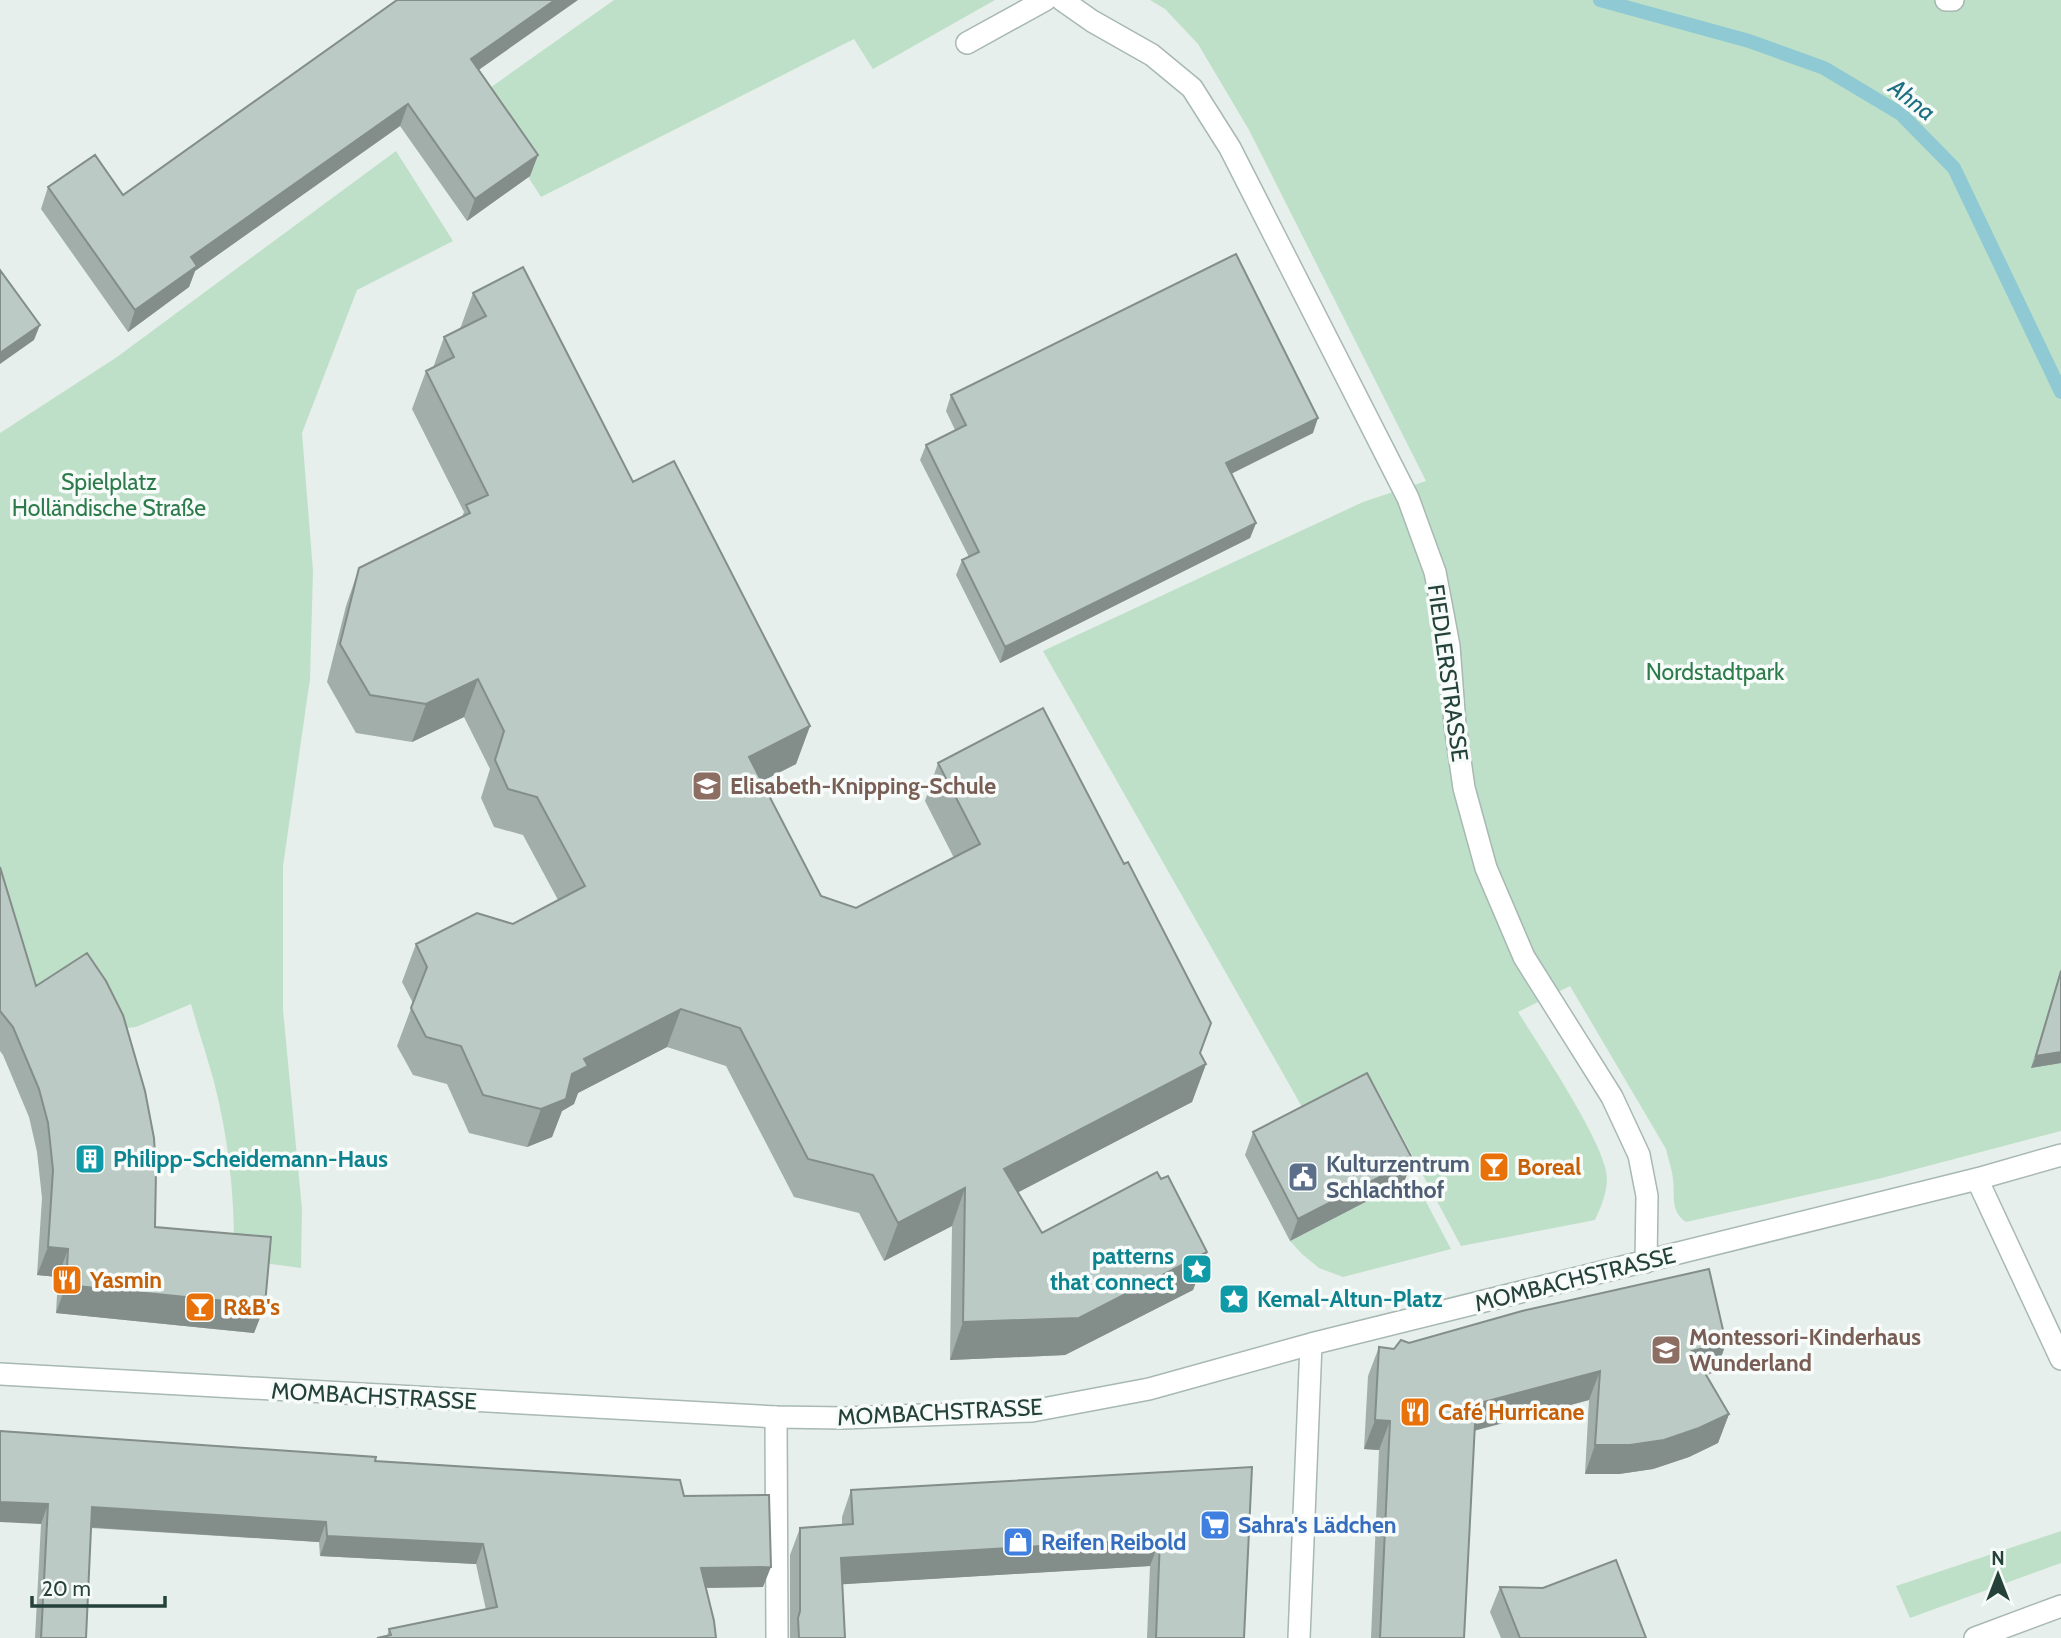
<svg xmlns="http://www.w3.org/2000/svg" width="2061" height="1638" font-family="Cabin,sans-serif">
	<rect width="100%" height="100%" fill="#e6efeb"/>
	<path fill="#bfe0c8" d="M614 0H995L873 69 854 39 541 197 477 97Z
		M1150 0H2061V1131L1882 1178 1686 1222C1670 1211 1675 1196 1673 1179 1672 1169 1668 1159 1666 1149L1570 986 1518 1012C1538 1044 1607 1146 1607 1178 1607 1193 1601 1207 1595 1220L1461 1246 1373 1082 1306 1114 1043 651 1363 502 1426 481 1249 130 1198 44 1165 9Z
		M396 151 453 241 357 290 302 433 313 571 310 679 283 866V1010L302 1209 301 1268 234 1259C235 1199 229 1140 214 1082 207 1056 198 1030 191 1004L136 1027 107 1030 26 1014 0 929V433L117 357Z
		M1415 1181 1451 1249 1343 1277 1319 1268 1302 1254 1290 1241 1404 1182Z
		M2061 1531V1563L1910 1618 1896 1586Z"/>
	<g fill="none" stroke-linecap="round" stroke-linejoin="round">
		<path stroke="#8ec9d4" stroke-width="14" d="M1600 0 1749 41 1824 68 1901 114 1954 168 2061 392"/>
		<g stroke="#a8b8b2" stroke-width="24">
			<path id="service" d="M1946 0H1953
				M967 43 1045 0
				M1977 1179 2061 1359
				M776 1417 777 1638
				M1975 1638 2061 1606"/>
		</g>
		<g stroke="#a8b8b2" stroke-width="24">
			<path id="minor" d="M1062 0 1092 21 1152 55 1192 88 1230 148 1408 498 1435 572 1449 646 1455 725 1464 788 1486 868 1524 957 1612 1097 1639 1155 1647 1196 1646 1262
				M0 1374 776 1417 843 1418 1032 1411 1149 1389 1311 1344 1977 1179 2061 1155
				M1299 1638 1311 1344"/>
		</g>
		<use href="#service" stroke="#fff" stroke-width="21"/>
		<use href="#minor" stroke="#fff" stroke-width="21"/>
	</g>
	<path fill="#a1aea9" d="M479 70 538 155 530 176 467 221 400 126 195 271 189 287 128 332 41 209 48 187 123 195Z
		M473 293 633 482 810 726 796 764 762 781 821 896 856 908 954 858 925 801 938 763 1200 1053 1206 1064 1192 1102 1017 1192 1042 1233 1161 1179 1207 1252 1193 1290 1065 1355 950 1360 952 1226 884 1261 859 1213 794 1197 726 1066 667 1047 578 1093 574 1104 562 1111 552 1137 527 1147 469 1133 447 1084 413 1075 397 1046 413 1003 402 982 416 944 513 924 558 900 523 835 494 827 481 798 490 769 464 717 412 742 356 733 327 682 346 606 359 568 462 517 464 512 412 409 426 371 433 368 444 337 460 329Z
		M951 395 1313 433 1231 473 1256 523 1250 538 1000 663 956 575 962 560 969 557 920 460 926 445 955 430 946 411Z
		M0 867 36 986 155 1227 265 1305 254 1333 56 1313 58 1277 37 1275 42 1198 37 1152 29 1117 3 1055 0 1051Z
		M2061 969V1063L2031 1068Z
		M1253 1132 1404 1182 1290 1241 1245 1155Z
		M1409 1343H1726L1716 1372 1706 1375 1729 1414 1718 1443 1689 1457 1653 1469 1619 1474H1585L1589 1400 1474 1431 1464 1638H1371L1379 1450 1364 1449 1368 1376 1379 1347 1394 1349Z
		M0 1431 375 1461 684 1496 763 1587 706 1588 387 1636 389 1629 486 1610 476 1564 320 1556 319 1542 91 1528 86 1638H35L41 1524Z
		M1252 1467 1244 1638H1147L1150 1566 842 1584 845 1638H790V1555L800 1528 842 1525V1517L851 1490Z
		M1500 1587 1646 1638H1501L1490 1612Z"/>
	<path fill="#838d89" d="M555 0H578L463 81 471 59Z
		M408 104 400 126 195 271 189 287 128 332 135 310 191 257Z
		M538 155 530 176 467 221 475 199Z
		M40 325 34 340 0 364V353Z
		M1318 418 1313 433 1221 479 1226 463Z
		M1256 523 1250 538 1000 663 1005 647Z
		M478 679 464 717 412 742 426 704Z
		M810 726 796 764 735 795 749 757Z
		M681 1009 667 1047 578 1093 574 1104 562 1111 552 1137 527 1147 541 1109 572 1074 584 1059Z
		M2061 1052V1063L2031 1068 2036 1056Z
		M1206 1064 1192 1102 990 1207 1004 1169Z
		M1413 1160 1404 1182 1290 1241 1298 1219Z
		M965 1188 952 1226 884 1261 898 1223Z
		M48 1247 68 1249 58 1277 37 1275Z
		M1207 1252 1193 1290 1065 1355 950 1360 963 1322Z
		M66 1285 265 1305 254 1333 56 1313Z
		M1726 1343 1716 1372 1681 1380 1692 1351Z
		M1600 1371 1589 1400 1465 1433 1476 1404Z
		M1729 1414 1718 1443 1689 1457 1653 1469 1619 1474H1585L1595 1445Z
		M1375 1420 1390 1421 1379 1450 1364 1449Z
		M0 1502 48 1504 41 1524 0 1522Z
		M92 1507 326 1522 319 1542 85 1527Z
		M327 1536 483 1544 476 1564 320 1556Z
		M1160 1539 1150 1566 831 1585 841 1558Z
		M771 1567 763 1587 694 1588 701 1568Z"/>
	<path fill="#bbcac4" stroke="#838d89" stroke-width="2" d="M397 0H555L471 59 538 155 475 199 408 104 191 257 197 266 135 310 48 187 95 155 123 195Z
		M1236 254 1318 418 1226 463 1256 523 1005 647 962 560 979 552 926 445 966 425 951 395Z
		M523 267 633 482 674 461 810 726 749 757 821 896 856 908 980 844 938 763 1043 708 1124 864 1128 862 1211 1023 1200 1053 1206 1064 1004 1169 1042 1233 1157 1172 1161 1179 1168 1176 1207 1252 1079 1318 963 1322 965 1188 898 1223 873 1175 808 1159 740 1028 681 1009 584 1059 588 1066 572 1074 566 1099 541 1109 483 1095 461 1046 426 1037 411 1008 427 967 416 944 477 913 513 924 585 886 537 797 508 789 495 760 504 731 478 679 426 704 370 695 340 644 359 568 470 513 466 505 488 495 426 371 454 357 444 337 486 316 473 293Z
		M0 270 40 325 0 353Z
		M0 867 36 986 87 953 106 981 123 1015 145 1091 154 1138 156 1172 155 1227 271 1237 265 1305 66 1285 68 1249 48 1247 53 1170 48 1123 39 1089 13 1027 0 1011Z
		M2061 971V1052L2036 1056Z
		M1367 1073 1413 1160 1298 1219 1253 1132Z
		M1709 1269 1726 1343 1692 1351 1729 1414 1699 1428 1664 1440 1630 1445H1595L1600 1371 1476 1404 1464 1638H1380L1390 1421 1375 1420 1379 1347 1394 1349 1401 1340 1409 1343 1522 1311Z
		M0 1431 376 1457 375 1461 680 1480 684 1496 769 1495 771 1567 701 1568 714 1621 716 1638H377L391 1635 389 1629 497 1607 483 1544 327 1536 326 1522 92 1507 86 1638H41L48 1504 0 1502Z
		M1252 1467 1244 1638H1156L1160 1539 841 1558 845 1638H799L798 1618 800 1611V1528L853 1524 851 1490Z
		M1616 1560 1646 1638H1520L1500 1587 1543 1588Z"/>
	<defs>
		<g id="school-square" transform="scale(1.575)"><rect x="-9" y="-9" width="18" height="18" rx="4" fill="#8d6e63" stroke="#f7fbf9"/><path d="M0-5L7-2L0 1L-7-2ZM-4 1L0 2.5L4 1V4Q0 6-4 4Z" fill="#fff"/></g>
		<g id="building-square" transform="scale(1.575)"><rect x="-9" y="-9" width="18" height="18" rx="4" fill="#0f9aa8" stroke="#f7fbf9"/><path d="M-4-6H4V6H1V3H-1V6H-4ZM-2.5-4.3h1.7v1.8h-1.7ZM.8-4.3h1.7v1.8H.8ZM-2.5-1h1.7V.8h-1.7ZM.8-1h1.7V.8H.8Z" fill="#fff"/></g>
		<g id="bar-square" transform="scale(1.575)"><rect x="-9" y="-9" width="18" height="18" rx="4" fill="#e8710a" stroke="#f7fbf9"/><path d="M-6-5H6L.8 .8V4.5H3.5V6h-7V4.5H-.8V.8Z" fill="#fff"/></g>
		<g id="civic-square" transform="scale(1.575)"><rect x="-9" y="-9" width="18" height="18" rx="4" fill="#5c6f8a" stroke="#f7fbf9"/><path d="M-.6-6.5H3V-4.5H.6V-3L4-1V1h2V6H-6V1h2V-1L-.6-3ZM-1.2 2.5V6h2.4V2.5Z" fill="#fff"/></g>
		<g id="sight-square" transform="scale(1.575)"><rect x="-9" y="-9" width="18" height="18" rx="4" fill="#0f9aa8" stroke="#f7fbf9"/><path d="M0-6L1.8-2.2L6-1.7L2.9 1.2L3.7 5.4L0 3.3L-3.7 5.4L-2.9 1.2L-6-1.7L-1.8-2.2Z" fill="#fff"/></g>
		<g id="restaurant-square" transform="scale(1.575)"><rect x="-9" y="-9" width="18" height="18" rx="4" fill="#e8710a" stroke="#f7fbf9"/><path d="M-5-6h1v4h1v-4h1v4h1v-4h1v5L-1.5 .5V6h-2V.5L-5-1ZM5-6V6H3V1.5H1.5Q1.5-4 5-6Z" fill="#fff"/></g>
		<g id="supermarket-square" transform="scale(1.575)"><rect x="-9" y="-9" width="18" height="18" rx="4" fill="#3f7fe0" stroke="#f7fbf9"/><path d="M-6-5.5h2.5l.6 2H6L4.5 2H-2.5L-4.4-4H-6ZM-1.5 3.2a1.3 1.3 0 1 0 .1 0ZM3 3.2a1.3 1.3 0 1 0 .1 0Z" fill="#fff"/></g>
		<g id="shop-square" transform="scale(1.575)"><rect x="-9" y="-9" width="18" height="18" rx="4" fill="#3f7fe0" stroke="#f7fbf9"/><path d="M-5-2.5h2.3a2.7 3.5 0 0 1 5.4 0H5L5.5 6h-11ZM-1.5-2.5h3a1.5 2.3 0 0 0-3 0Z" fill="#fff"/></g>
	</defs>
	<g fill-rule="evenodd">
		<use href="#school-square" x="707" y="786"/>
		<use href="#building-square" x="90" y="1159"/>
		<use href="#bar-square" x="1494" y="1167"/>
		<use href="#civic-square" x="1303" y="1177"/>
		<use href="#sight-square" x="1197" y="1269"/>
		<use href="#restaurant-square" x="67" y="1280"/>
		<use href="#sight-square" x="1234" y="1299"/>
		<use href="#bar-square" x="200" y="1307"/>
		<use href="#school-square" x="1666" y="1350"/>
		<use href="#restaurant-square" x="1415" y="1412"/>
		<use href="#supermarket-square" x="1215" y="1525"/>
		<use href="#shop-square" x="1018" y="1542"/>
	</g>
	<g text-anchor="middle" stroke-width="7" stroke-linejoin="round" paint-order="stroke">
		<g font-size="23" fill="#2d7a4b" stroke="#f7fbf9">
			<text x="109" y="490">Spielplatz<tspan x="109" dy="26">Holländische Straße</tspan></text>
			<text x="1715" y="680">Nordstadtpark</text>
		</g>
		<g font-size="23" fill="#24423a" stroke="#f7fbf9">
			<text transform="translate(1448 673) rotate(82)" y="8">FIEDLERSTRASSE</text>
			<text transform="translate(1575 1279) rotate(-14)" y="8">MOMBACHSTRASSE</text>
			<text transform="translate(374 1396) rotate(3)" y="8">MOMBACHSTRASSE</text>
			<text transform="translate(940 1412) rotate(-3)" y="8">MOMBACHSTRASSE</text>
		</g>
		<g font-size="23" font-weight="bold" fill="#785e54" stroke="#f7fbf9" text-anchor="start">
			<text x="730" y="794">Elisabeth-Knipping-Schule</text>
			<text x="1689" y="1345">Montessori-Kinderhaus<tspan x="1689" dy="26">Wunderland</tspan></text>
		</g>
		<g font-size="23" font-weight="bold" fill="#0d838f" stroke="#f7fbf9" text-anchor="start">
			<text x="113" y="1167">Philipp-Scheidemann-Haus</text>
			<text x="1174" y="1264" text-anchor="end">patterns<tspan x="1174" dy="26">that connect</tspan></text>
			<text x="1257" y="1307">Kemal-Altun-Platz</text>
		</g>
		<g font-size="23" font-weight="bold" fill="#4e5e75" stroke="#f7fbf9" text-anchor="start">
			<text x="1326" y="1172">Kulturzentrum<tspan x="1326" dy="26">Schlachthof</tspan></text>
		</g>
		<g font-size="23" font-weight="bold" fill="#c56008" stroke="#f7fbf9" text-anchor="start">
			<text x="1517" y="1175">Boreal</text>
			<text x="90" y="1288">Yasmin</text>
			<text x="223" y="1315">R&amp;B's</text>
			<text x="1438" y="1420">Café Hurricane</text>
		</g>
		<g font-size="23" font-weight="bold" fill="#366cbe" stroke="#f7fbf9" text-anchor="start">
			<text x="1238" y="1533">Sahra's Lädchen</text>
			<text x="1041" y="1550">Reifen Reibold</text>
		</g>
		<g font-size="24" font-style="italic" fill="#1c6f80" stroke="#f7fbf9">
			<text transform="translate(1912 100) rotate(38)" y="8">Ahna</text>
		</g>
	</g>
	<g transform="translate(1998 1575)" stroke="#f7fbf9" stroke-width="5" paint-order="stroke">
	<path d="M0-5L12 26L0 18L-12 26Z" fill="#24423a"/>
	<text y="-10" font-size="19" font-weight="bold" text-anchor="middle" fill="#24423a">N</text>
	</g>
	<path d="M32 1596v10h133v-10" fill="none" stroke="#24423a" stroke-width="3.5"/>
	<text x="42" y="1596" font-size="21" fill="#24423a" stroke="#f7fbf9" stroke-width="5" paint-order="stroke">20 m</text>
</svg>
